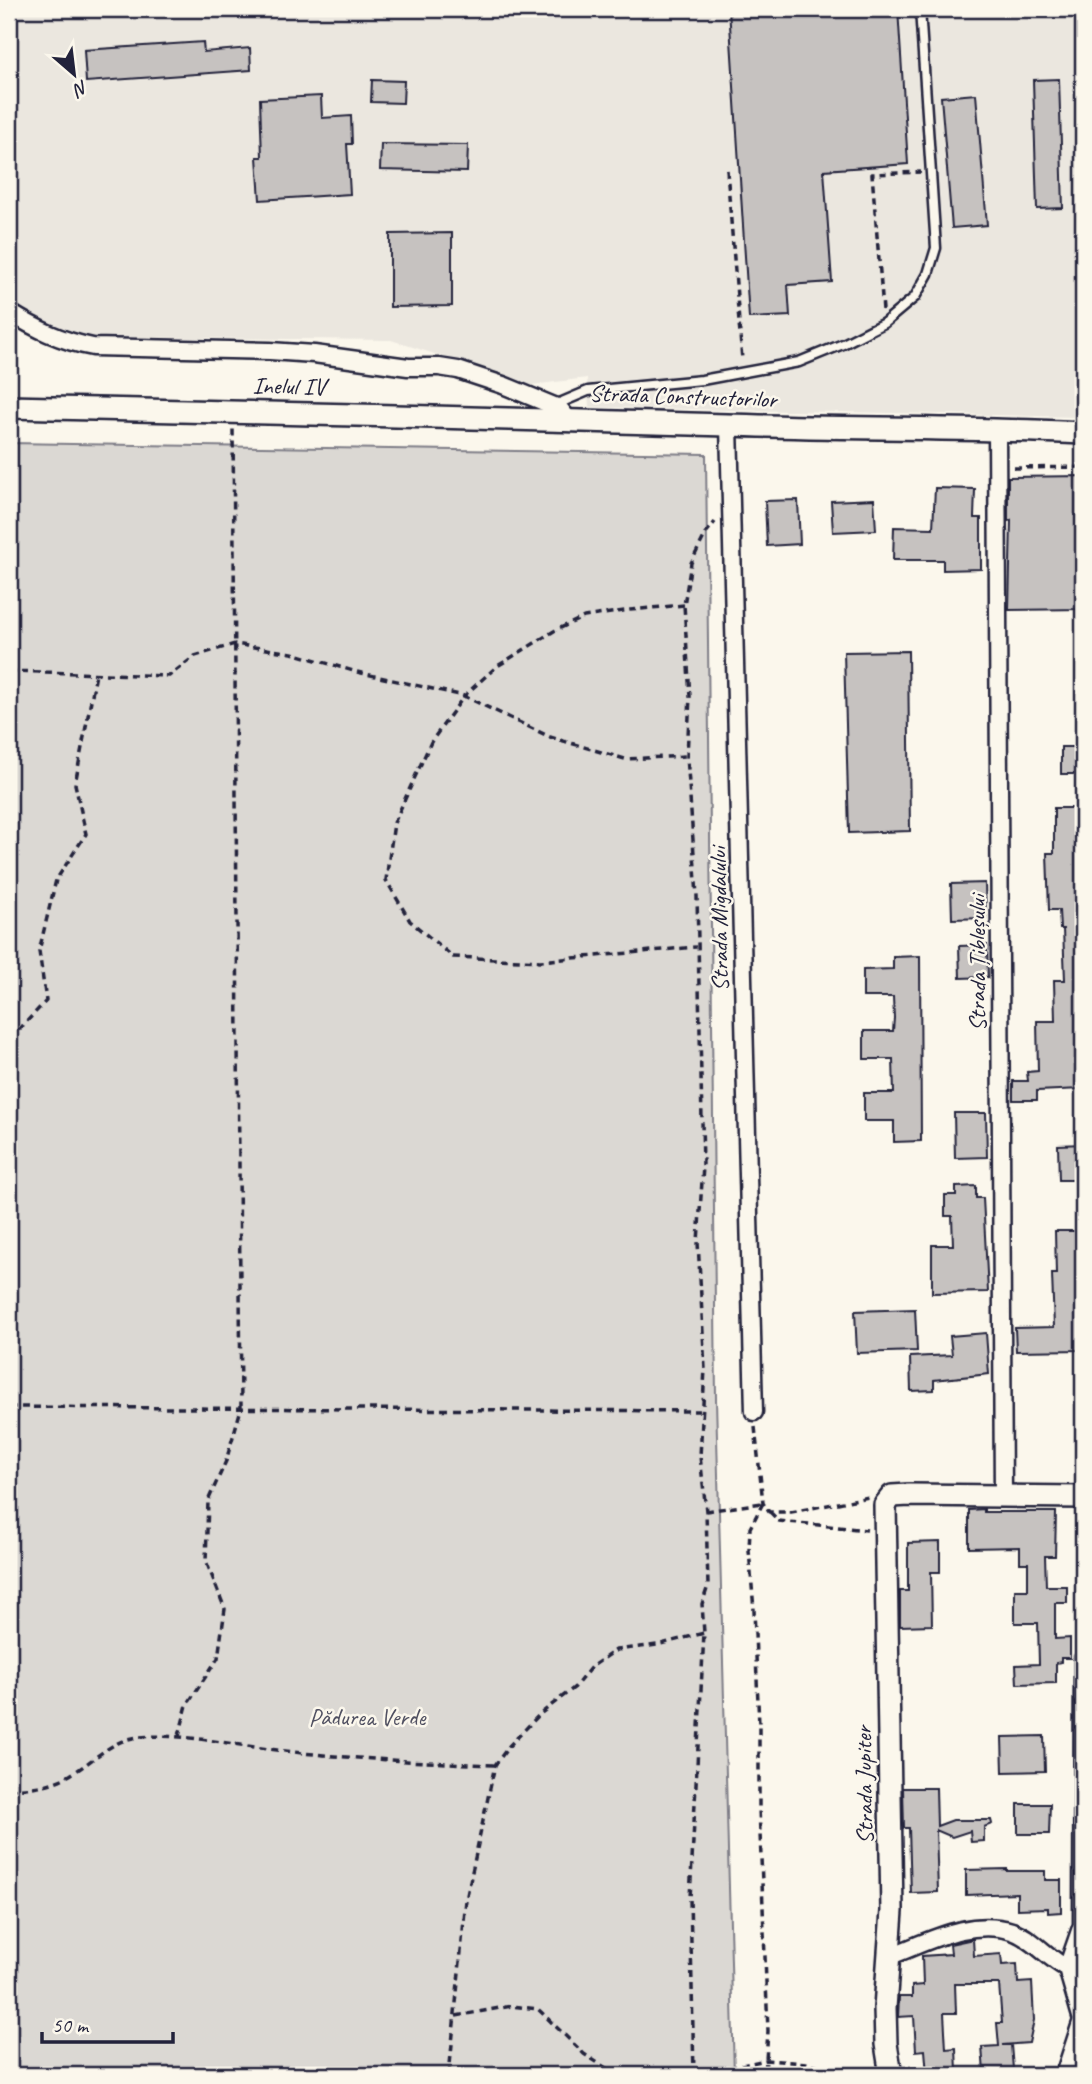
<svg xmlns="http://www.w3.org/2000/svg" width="1092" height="2084" font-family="Caveat,sans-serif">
	<rect width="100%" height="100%" fill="#fbf7ec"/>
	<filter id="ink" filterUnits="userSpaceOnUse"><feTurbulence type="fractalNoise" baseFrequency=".0143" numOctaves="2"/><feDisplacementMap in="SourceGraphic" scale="14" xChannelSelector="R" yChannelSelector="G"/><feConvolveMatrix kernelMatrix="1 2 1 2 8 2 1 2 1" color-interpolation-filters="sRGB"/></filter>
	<g filter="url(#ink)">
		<path fill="#ebe7df" d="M9 9H1083V417L589 407 587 378 524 386 475 367 391 340 93 337 42 322 9 300Z"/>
		<path fill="#dbd8d3" stroke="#7e7d87" stroke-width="2" d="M9 443 706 454 716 1400 734 2075H9Z"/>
		<path fill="#c6c2c0" stroke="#22223b" stroke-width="2" d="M729 9H898L908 164 824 170 832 282 788 285 790 316 749 318Z
			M203 42 204 52 250 48 251 70 86 82 84 50Z
			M1059 79 1063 208 1037 209 1033 80Z
			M372 80 404 81 403 103 371 102Z
			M976 94 987 225 952 228 941 97Z
			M321 96 322 118 351 116 352 144H347L350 194 260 200 257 157H262L260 99Z
			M381 144 468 145 467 172 380 170Z
			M452 233V306L390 307V234Z
			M1083 476V609L1009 610 1011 520 1008 521V477Z
			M935 488 975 489 974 518H981V569L943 570V560H893L894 527 933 528Z
			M874 499 876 530 833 532 831 501Z
			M798 500 800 544 767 546 765 501Z
			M908 651 910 831 849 833 844 652Z
			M1061 747H1083V774H1061Z
			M1054 808H1083V1075H1080L1081 1089 1037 1091V1100H1013V1081H1028L1027 1072 1038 1071 1037 1021H1055L1054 980H1065L1063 929H1060L1059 910H1049L1047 853H1054Z
			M985 883 986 918 952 919 951 884Z
			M987 945 988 977 960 978 959 946Z
			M920 956 921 1141 894 1142V1121H864V1093H894L893 1059H864V1031H893L894 1018 893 997H863V970L893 969V957Z
			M954 1113H986L987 1157 955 1158Z
			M1083 1144V1180H1059L1058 1145Z
			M976 1186V1198H983L988 1292 932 1293V1245H953L952 1216H945V1195H956V1187Z
			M1055 1231H1083V1350L1016 1351 1015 1328 1054 1327 1052 1274H1056Z
			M915 1309 917 1351 857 1353 855 1311Z
			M986 1333 989 1374 934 1380V1390L911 1391 910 1357 952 1355 950 1336Z
			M984 1509V1512H1056L1055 1556H1045L1046 1586H1067V1603H1055V1639L1070 1638V1658H1061V1662L1056 1663V1683L1017 1684 1016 1665 1039 1664 1038 1623H1015V1590H1028V1563H1020V1547L969 1548V1510Z
			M940 1542V1572H931L932 1625 900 1626V1591H908V1543Z
			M1044 1736 1045 1771 1003 1772 1002 1737Z
			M903 1788H936L937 1826 953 1820H991L992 1824 984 1827V1841L971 1842 970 1831 952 1837 936 1830 938 1892 911 1893 909 1828H904Z
			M1018 1804H1050L1049 1834H1018Z
			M1007 1869V1871H1045V1880H1061V1912L1048 1913V1908L1017 1909V1893L966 1895V1870Z
			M973 1939 974 1956 1001 1954 1002 1965 1017 1964 1018 1983 1032 1982 1034 2020 1029 2043 1002 2045H1011L1013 2069 984 2072 982 2047 999 2046 997 2023H1002L999 1984H955L956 2013H944L946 2049 956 2048 957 2071 927 2074 925 2050 916 2051 914 2016 898 2017 899 1997H912V1986L923 1985 922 1956 951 1954 950 1944Z"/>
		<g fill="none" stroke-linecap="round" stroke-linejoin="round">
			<g stroke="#22223b" stroke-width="13">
				<path id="lane" d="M555 405 588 391 702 380 799 362 843 344 884 323 915 297 928 274 936 248 920 9"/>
			</g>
			<g stroke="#22223b" stroke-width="21">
				<path id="street" d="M9 312C36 329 61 341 93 347L270 351 314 354 408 367H439L458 370 503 385 554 406 560 409 568 419
					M729 425 754 1412
					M997 429 1003 1497
					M890 1956C928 1942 969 1918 1012 1931 1033 1938 1047 1958 1067 1968
					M1064 2075 1082 2020 1067 1968 1082 1925 1083 1659"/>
			</g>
			<g stroke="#22223b" stroke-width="26">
				<path id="secondary" d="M9 407C248 412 488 418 727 425 846 429 964 427 1083 433
					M891 2075 886 2044 885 2008 892 1911 885 1505 892 1496 909 1495 1083 1497"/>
			</g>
			<path stroke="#22223b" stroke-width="3.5" stroke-dasharray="7 5" stroke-linecap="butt" d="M727 170 742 360
				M883 310 872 174 921 172
				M1014 468 1083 467
				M684 605 630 610 584 617 554 631 496 667 464 696 431 742 394 823 386 880 410 921 453 957 540 961 696 947
				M9 671 169 676 195 656 235 644 292 653 357 672 464 696 550 737 625 759 687 756
				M9 1037 15 1034 46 1001 39 951 56 880 86 834 75 784 96 674
				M9 1407 701 1411
				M755 1427 763 1503 769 1512H791L869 1497
				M763 1503 750 1528 749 1550 754 1610 759 1725V1808L768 2031 765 2075
				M706 1511 763 1503
				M770 1512 779 1521 867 1530
				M179 1736 187 1705 218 1658 225 1609 206 1561 208 1501 226 1461 241 1409 233 429
				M9 1789C31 1788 51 1786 70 1775 92 1762 113 1739 139 1737 186 1733 231 1745 277 1750 349 1759 422 1762 495 1765
				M456 2016 511 2006 538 2009 584 2054 617 2075
				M449 2075 466 1900 495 1765 509 1746 540 1714 575 1687 591 1667 616 1650 657 1645 704 1633
				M694 2075 690 1898 704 1633 702 1604 708 1586 706 1511 700 1456 705 1369 698 1242 703 1166 697 896 687 756 690 696 684 605 691 563 706 533 715 522
				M694 2075 766 2060 806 2063 858 2075"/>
			<use href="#lane" stroke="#fbf7ec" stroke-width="8"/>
			<use href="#street" stroke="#fbf7ec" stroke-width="16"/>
			<use href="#secondary" stroke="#fbf7ec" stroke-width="21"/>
		</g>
	</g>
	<g text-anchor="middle" stroke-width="5" stroke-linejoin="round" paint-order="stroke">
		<g font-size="24" fill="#22223b" stroke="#fbf7ec">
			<text transform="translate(289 386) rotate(1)" y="8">Inelul IV</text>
			<text transform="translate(683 396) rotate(2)" y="8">Strada Constructorilor</text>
			<text transform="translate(719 919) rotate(-91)" y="8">Strada Migdalului</text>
			<text transform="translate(977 963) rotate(-90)" y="8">Strada Țibleșului</text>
			<text transform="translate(864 1785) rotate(-91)" y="8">Strada Jupiter</text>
		</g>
		<g font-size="24" fill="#505061" stroke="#fbf7ec">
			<text x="367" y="1725">Pădurea Verde</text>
		</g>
	</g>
	<rect width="1092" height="2084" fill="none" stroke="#fbf7ec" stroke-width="35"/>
	<rect x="18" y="18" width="1057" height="2049" fill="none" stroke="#22223b" stroke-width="2.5" filter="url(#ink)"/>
	<g transform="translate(74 74) rotate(152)" stroke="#fbf7ec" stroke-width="5" paint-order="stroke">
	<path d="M0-5L12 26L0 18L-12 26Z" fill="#22223b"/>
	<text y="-10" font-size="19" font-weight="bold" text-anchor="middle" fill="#22223b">N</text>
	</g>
	<path d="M42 2032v10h131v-10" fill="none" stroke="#22223b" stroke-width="3.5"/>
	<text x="52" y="2032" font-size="21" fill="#22223b" stroke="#fbf7ec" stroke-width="5" paint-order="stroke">50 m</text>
</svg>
